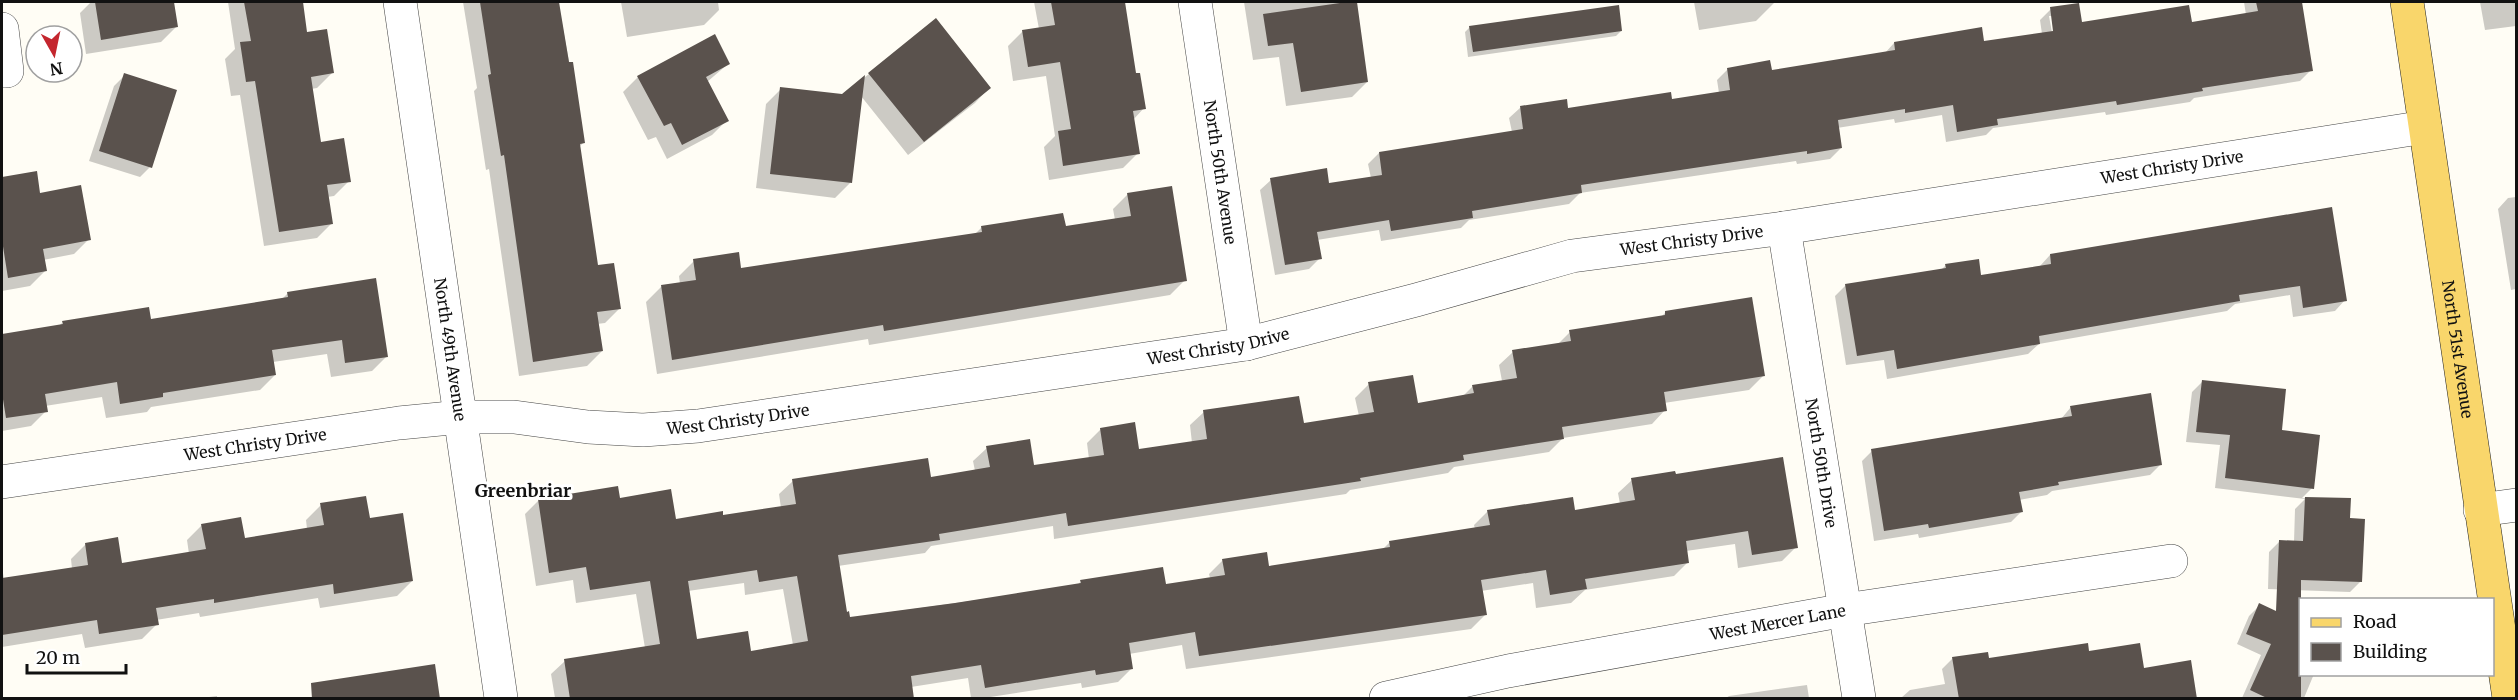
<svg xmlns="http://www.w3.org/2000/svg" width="2518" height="700" font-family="Merriweather,serif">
	<rect width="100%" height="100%" fill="#fffdf5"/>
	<path fill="#0003" fill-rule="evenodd" d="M91 2H172L176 27 161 42 86 54 80 13Z
		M228 2H301L306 33 332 73 317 88 311 89 320 143 349 181 334 196 327 197 332 223 317 238 264 246 240 95 231 96 225 59 235 49Z
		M463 2H558L584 142 579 147 596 267 620 308 605 323 597 324 602 351 587 366 519 376 489 169 486 170 474 91 477 88Z
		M621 2H718L719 10 704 25 627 37Z
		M1034 2H1124L1135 75 1144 108 1133 120 1138 153 1123 168 1049 180 1044 147 1055 136 1046 76 1013 81 1008 46 1023 31 1039 29Z
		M1244 2H1355L1367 82 1352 97 1286 106 1279 57 1253 60Z
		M1694 2H1774V3L1756 21 1699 30Z
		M2244 2H2300L2311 70 2300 81 2194 98 2190 102 2106 115 2105 112 1993 128 1986 135 1946 142 1942 115 1895 123 1894 119 1837 128 1841 148 1830 159 1797 164 1796 161 1580 193 1569 204 1469 220 1461 228 1381 241 1379 230 1317 240 1320 258 1309 269 1275 275 1260 190 1271 180 1328 185 1371 178 1368 164 1379 153 1512 132 1509 118 1520 108 1567 110 1671 101 1719 93 1717 80 1728 69 1771 71 1885 53 1894 43 1983 42 2042 34 2040 20 2051 9 2080 23 2190 24 2246 15ZM2049 16H2053L2056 38H2053Z
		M2480 2H2516V26L2485 30Z
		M1470 27 1621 31 1616 36 1468 57 1465 32Z
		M728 64 707 82 727 120 712 135 667 159 656 137 648 140 623 92 638 77Z
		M869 74 989 88 975 103 908 155 861 96 850 183 835 198 756 188 766 104 781 89 842 95Z
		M125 75 150 167 140 177 89 161 114 86Z
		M35 172 39 194 89 239 74 254 43 260 45 271 30 286 2 291V178Z
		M1128 194 1185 280 1170 295 869 345 868 339 657 374 646 302 661 287 680 284 679 276 694 261 740 269 975 234 982 227 1064 228 1115 220 1113 209Z
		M2516 197V289L2511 290 2498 209 2508 198Z
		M2331 209 2345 300 2335 311 2293 317 2290 295 2235 304 2227 311 2039 344 2028 354 1887 379 1884 360 1846 365 1835 296 1846 285 1941 270 1946 265 1980 276 2040 266 2050 255Z
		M288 293 387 356 372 371 331 377 327 354 273 362 275 375 260 390 151 407 147 412 106 418 102 397 45 406 46 411 31 426 2 431V335L59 326 63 322 150 321 281 300Z
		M1665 313 1763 376 1749 390 1664 403 1665 410 1652 424 1563 438 1549 452 1454 467 1448 473 1350 490 1346 494 1054 539 1053 526 931 546 925 553 838 566 846 614 849 618 1077 586 1081 581 1164 586 1210 578 1209 574 1223 560 1268 568 1382 550 1390 542 1475 529 1474 525 1488 511H1573L1620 504 1618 493 1632 480 1796 547 1782 561 1738 568 1735 544 1686 551 1688 562 1674 576 1585 590 1571 603 1536 608 1533 583 1481 591 1485 615 1471 629 1186 669 1182 645 1129 654 1131 669 1118 682 1082 688 1081 683 984 698H971L968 678 911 687 913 698H555L551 674 565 661 645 648 636 594 576 603 573 580 536 586 525 514 539 500 619 499 675 520 722 517 781 508 779 494 793 481 929 479 975 471 973 461 987 448 1033 467 1089 459 1087 443 1101 429 1138 451 1192 443 1190 425 1204 412 1303 425 1359 416 1355 398 1369 384 1417 404 1463 396 1473 386 1502 381 1499 365 1513 352 1557 345 1570 332 1661 317ZM744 583 745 595 783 589 793 645 750 653 696 641 688 591Z
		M2202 382 2280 432 2312 488 2302 498 2349 500V520L2361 581 2350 592 2268 589 2269 552 2280 541 2294 542 2295 509 2305 499 2215 488 2220 445 2186 442 2192 392Z
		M2071 407 2160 465 2150 475 2052 491 2047 495 2019 500 2021 512 2011 522 1919 538 1918 534 1874 541 1862 461 1872 451 2061 419Z
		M321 505 368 520 412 581 397 596 320 608 318 598 200 617 199 613 156 620 157 624 142 639 85 648 82 634 2 647V566L4 580 72 569 71 559 86 544 120 564 189 554 187 540 202 525 244 539 307 529 306 520Z
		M2260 605 2300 674H2314L2304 698H2242L2261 655 2237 644 2249 616Z
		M2088 652 2143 670 2196 698H1901L1910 690 1945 684 1942 669 1953 658 1988 660Z
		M1807 685 1809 698H1726L1729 696Z
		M217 696V698H201Z"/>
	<path fill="#5a524d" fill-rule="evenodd" d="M95 2H174L178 27 101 40Z
		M244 2H303L307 32 327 29 334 73 311 77 321 142 344 138 351 182 327 185 333 224 279 232 255 81 246 82 240 42 251 41Z
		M480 2H559L569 62H573L585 143 580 144 598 265 614 263 621 309 597 312 603 351 533 362 504 155 501 156 488 75 491 74Z
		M1051 2H1125L1136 73H1140L1146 109 1133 111 1140 154 1063 166 1058 131 1071 129 1060 62 1028 67 1022 30 1055 25Z
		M1347 2H1357L1368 82 1301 92 1293 43 1268 46 1263 14Z
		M2256 2H2302L2313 71 2202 88 2203 91 2117 105 2116 101 1997 119 1998 125 1957 132 1953 105 1905 113V109L1838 120 1842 148 1807 154V151L1581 185 1582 193 1472 211 1473 218 1391 231 1389 220 1317 232 1322 259 1285 265 1270 178 1327 168 1329 183 1382 175 1379 152 1523 129 1520 106 1567 99 1568 108 1671 92 1672 99 1730 90 1727 68 1770 60 1772 70 1895 50 1894 42 1982 27 1984 41 2053 31 2050 7 2079 3 2082 22 2189 5 2192 22 2258 11Z
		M1619 5 1622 31 1473 52 1469 26Z
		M936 18 991 88 924 142 868 73Z
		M715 34 730 64 706 77 729 121 682 145 671 123 664 126 637 76Z
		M124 73 177 90 152 168 99 151Z
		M865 75 852 183 770 174 780 87 842 94Z
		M37 171 40 193 81 185 91 240 43 249 47 271 8 278 2 240V177Z
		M1172 186 1187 281 884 331 883 325 672 360 661 285 696 280 693 259 739 252 741 268 982 232 981 226 1063 213 1066 226 1131 216 1127 193Z
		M2332 207 2347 301 2303 308 2300 286 2239 295 2240 301 2039 336 2040 344 1897 369 1894 350 1857 356 1845 284 1946 268 1945 264 1979 259 1981 275 2051 264 2050 254Z
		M376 278 388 357 345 363 342 340 272 350 276 375 163 393V397L120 404 117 382 45 394 48 412 6 418 2 393V334L63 324 62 321 149 307 151 319 288 297 287 292Z
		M1752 297 1765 376 1664 392 1667 411 1562 427 1564 439 1463 455 1464 460 1360 478 1361 481 1068 526 1066 513 939 534 940 540 838 555 847 612 849 611 850 617 955 603 1081 583 1080 580 1163 567 1166 584 1225 575 1222 559 1267 552 1269 566 1390 547 1389 541 1490 525 1487 510 1573 497 1575 510 1635 500 1631 478 1675 471 1676 474 1783 457 1798 548 1752 555 1748 531 1686 541 1689 563 1585 579 1587 589 1550 595 1546 570 1481 580 1487 615 1199 656 1195 632 1129 643 1133 669 1096 675 1095 670 985 688 981 665 911 676 914 699H570L564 659 660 644 650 581 590 590 586 567 549 573 538 499 618 486 620 498 671 489 676 519 723 511V515L796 504 792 479 928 458 931 477 990 467 986 446 1030 439 1034 465 1104 455 1100 428 1135 422 1139 449 1207 439 1203 410 1238 405 1299 396 1304 423 1374 412 1368 382 1413 375 1418 403 1474 393 1472 385 1517 378 1512 350 1571 341 1569 330 1665 315V311ZM757 570 759 582 797 576 808 641 751 651 748 631 697 639 688 581Z
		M2202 380 2286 389 2282 430 2320 435 2314 489 2225 478 2230 435 2196 432Z
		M2151 393 2162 465 2058 482 2059 485 2019 492 2023 512 1929 528 1928 524 1884 531 1871 449 2072 416 2070 406Z
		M366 496 370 518 403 513 413 581 334 594 333 584 214 603V599L156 608 159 625 99 634 97 620 2 635V578L88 565 85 543 118 537 122 563 206 549 201 524 241 517 245 538 324 525 320 503Z
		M2305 497 2351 498 2350 518 2365 519 2362 582 2301 580V699H2269L2250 690 2271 644 2246 634 2259 603 2276 611 2279 540 2303 541Z
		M2088 643 2089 651 2140 643 2144 668 2191 660 2197 699H1959L1952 657 1988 652 1989 658Z
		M435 664 440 699H312L311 683Z"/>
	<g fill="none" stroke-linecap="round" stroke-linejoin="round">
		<g stroke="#444" stroke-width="34">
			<g id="minor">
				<path id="s1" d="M400 2 501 698"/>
				<path id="s2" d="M1195 2 1246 344"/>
				<path d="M2 29 7 71"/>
				<path id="s3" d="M1784 228 1859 698"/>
				<path id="s4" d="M2 482 399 423 461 417H514L588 427 643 430 698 426 1246 344 1416 300 1572 256 1784 228 2425 127"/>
				<path d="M2480 510 2516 505"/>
				<path id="s5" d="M1386 698 1508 671 1845 610 2171 561"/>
			</g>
		</g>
		<g stroke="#222" stroke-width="34">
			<g id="primary">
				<path id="s6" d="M2407 2 2509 698"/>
			</g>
		</g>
		<use href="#minor" stroke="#fff" stroke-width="33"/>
		<use href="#primary" stroke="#f9d66b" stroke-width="33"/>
	</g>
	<g text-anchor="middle" stroke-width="6" stroke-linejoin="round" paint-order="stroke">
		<g font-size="16" fill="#111" stroke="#fff">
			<text dy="6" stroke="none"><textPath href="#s4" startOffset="2200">West Christy Drive</textPath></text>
			<text dy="6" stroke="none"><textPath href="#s2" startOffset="172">North 50th Avenue</textPath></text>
			<text dy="6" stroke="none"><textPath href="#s4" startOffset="1714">West Christy Drive</textPath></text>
			<text dy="6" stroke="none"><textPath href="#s4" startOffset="1228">West Christy Drive</textPath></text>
			<text dy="6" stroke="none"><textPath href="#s1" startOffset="351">North 49th Avenue</textPath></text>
			<text dy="6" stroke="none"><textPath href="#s6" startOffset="351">North 51st Avenue</textPath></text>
			<text dy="6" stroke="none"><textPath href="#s4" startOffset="742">West Christy Drive</textPath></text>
			<text dy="6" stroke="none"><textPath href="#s4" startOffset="256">West Christy Drive</textPath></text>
			<text dy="6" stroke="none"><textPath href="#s3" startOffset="238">North 50th Drive</textPath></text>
			<text dy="6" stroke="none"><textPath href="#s5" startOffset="399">West Mercer Lane</textPath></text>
		</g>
		<g font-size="18" font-weight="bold" fill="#111" stroke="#fff">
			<text x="523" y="497">Greenbriar</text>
		</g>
	</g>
	<rect width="2518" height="700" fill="none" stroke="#111111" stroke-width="6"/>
	<rect x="2299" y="598" width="195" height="78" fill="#ffffff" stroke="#a0a0a0" stroke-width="1.5"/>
	<rect x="2311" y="618" width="30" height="9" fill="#f9d66b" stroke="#a0a0a0" stroke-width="1.5"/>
	<text x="2353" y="628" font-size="18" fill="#111111">Road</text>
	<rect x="2311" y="643" width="30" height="18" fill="#5a524d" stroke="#a0a0a0" stroke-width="1.5"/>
	<text x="2353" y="658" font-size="18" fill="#111111">Building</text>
	<g transform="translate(54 54) rotate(171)"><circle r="28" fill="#ffffff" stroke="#a0a0a0" stroke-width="1.5"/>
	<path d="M0-4.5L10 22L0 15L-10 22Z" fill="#c4262e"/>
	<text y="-9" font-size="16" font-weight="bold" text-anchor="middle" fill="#111111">N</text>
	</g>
	<path d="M27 664v9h99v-9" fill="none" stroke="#111111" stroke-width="3"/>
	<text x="36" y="664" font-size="18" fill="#111111" stroke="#ffffff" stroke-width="4.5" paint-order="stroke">20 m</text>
</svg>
